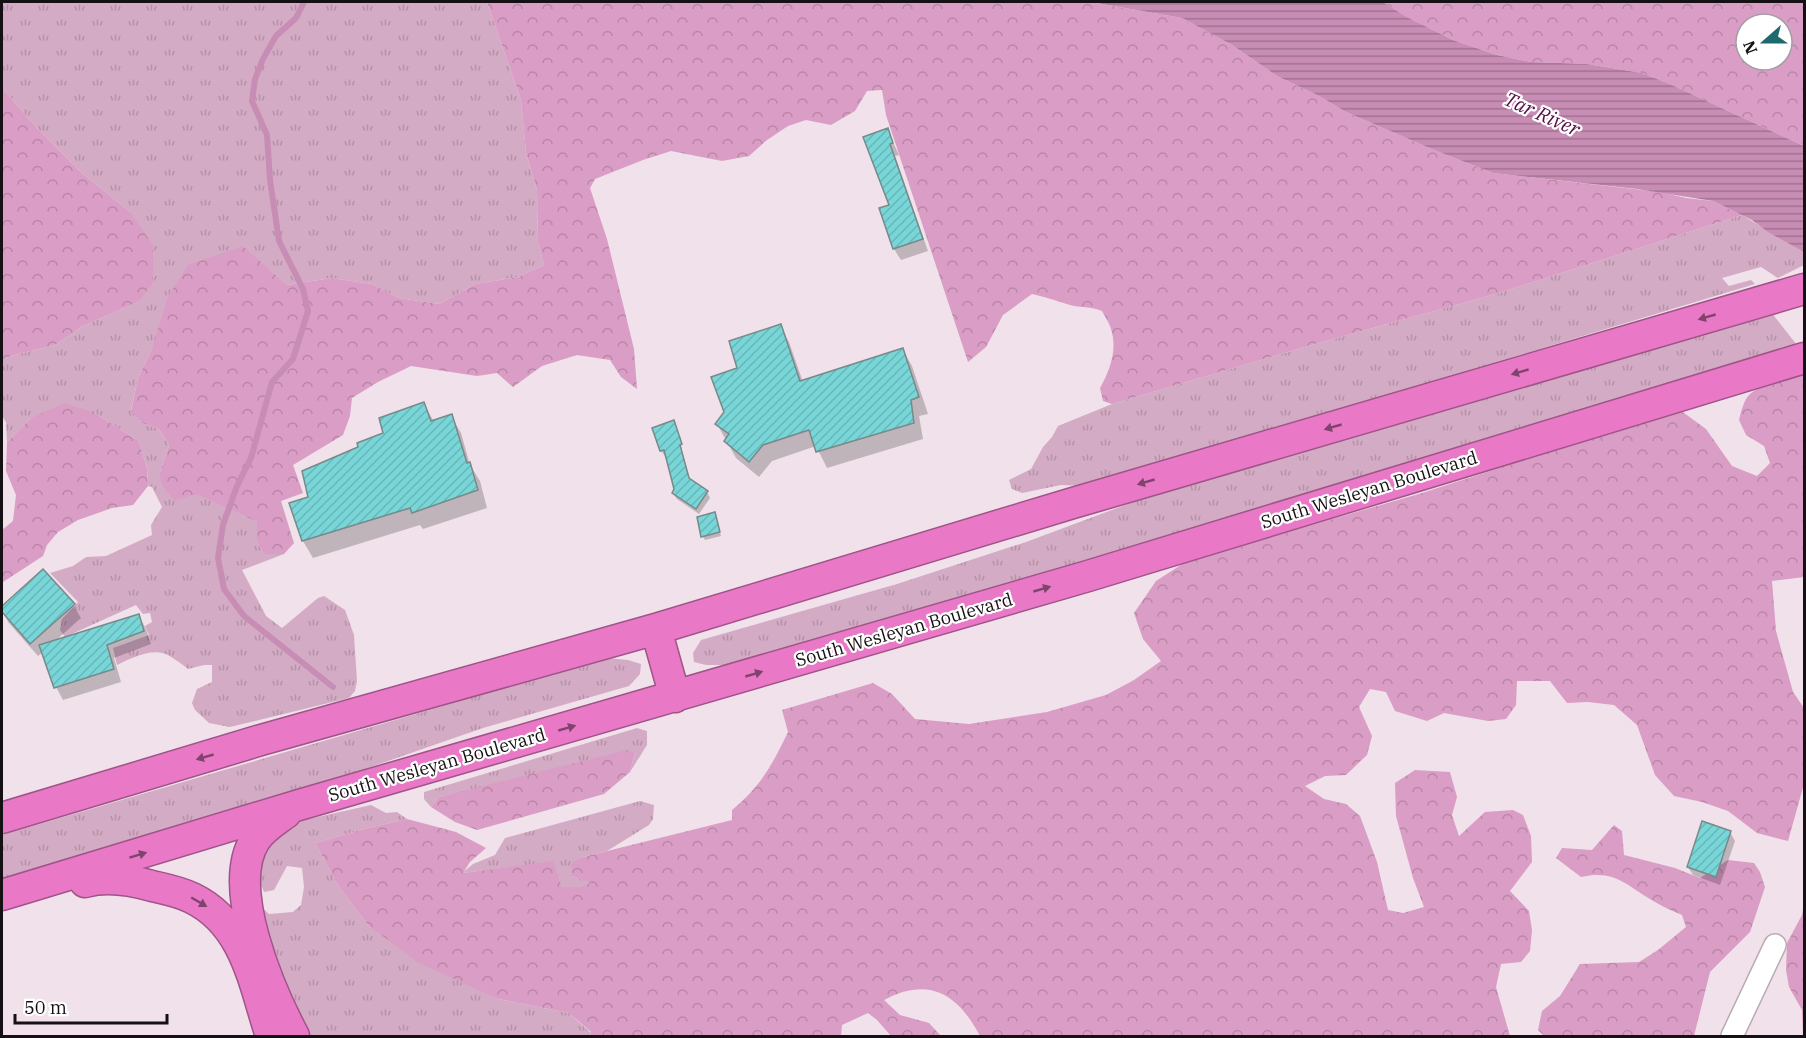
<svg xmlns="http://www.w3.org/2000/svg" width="1806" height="1038" font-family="'IBM Plex Serif',serif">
	<defs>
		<pattern id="grass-tufts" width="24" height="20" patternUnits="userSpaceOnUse" patternTransform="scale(1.5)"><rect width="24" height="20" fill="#d4abc5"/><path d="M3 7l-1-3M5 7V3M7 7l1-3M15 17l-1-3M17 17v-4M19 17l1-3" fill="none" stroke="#b592a8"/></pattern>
		<pattern id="forest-crowns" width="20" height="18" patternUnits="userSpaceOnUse" patternTransform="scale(1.5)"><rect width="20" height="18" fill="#da9dc5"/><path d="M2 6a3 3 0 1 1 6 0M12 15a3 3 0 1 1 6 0" fill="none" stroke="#ba86a8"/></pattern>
		<pattern id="water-rules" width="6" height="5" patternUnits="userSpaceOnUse" patternTransform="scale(1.5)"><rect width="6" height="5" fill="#c88db4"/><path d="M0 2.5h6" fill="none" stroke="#a17291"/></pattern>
		<pattern id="building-hatch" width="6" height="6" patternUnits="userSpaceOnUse" patternTransform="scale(1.5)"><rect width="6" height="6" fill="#79d6d8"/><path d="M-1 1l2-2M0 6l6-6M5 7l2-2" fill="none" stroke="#68b7b8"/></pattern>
	</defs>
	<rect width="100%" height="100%" fill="#f0e1ea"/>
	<path fill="url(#grass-tufts)" d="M2 2H487L521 100 526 153 537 190 538 242 544 265 518 277 476 284 439 304 399 298 372 284 331 278 287 285 243 247 152 349 138 378 131 410 142 423 159 429 169 445 159 475 257 522V542L264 554H284L242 570 266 616 282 628 318 598 324 596 345 610 354 635 357 681 355 691 349 698 230 727 209 723 195 710 192 703 197 689 212 682V665H204L188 669C182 664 175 659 168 655 153 647 131 658 117 665L113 648 149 635 145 626 152 622 150 613 143 614 136 605 65 637 60 630 62 619 78 602 50 573 73 566 86 557 106 556 152 535 151 525 162 507 152 487 148 486 147 468 139 441 93 412 31 418 7 442 6 422 2 416V360L10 356 55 345 83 326 138 302 130 212 83 174 37 128 2 88Z
		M1742 215 1804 252V265L1778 278 1761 267 1722 278 1729 286 1751 280 1755 284 1085 486 1061 485 1022 493 1012 489 1009 480 1031 469 1043 447 1052 437 1058 426 1112 404 1308 346 1499 293Z
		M1771 312 1797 345 1595 409 744 665H706L694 662 693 653 701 640 897 584 1026 542 1144 498 1487 395Z
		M607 658 628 660 641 664 640 674 629 686 483 728 290 795 2 880V835Z
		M637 728 647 731V745L630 772 635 752 439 797 431 807 424 799V792Z
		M640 801 654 805 653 819 649 825 607 851 579 858 572 876 591 883 578 887H562L552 862 462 873 473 864 495 855 505 838Z
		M371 805 386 813 397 812 407 819 364 829 315 843 339 887 368 925 498 999 569 1013 591 1033 590 1036H307L286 1002 256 902 269 914 293 912 301 905 304 887 302 868 287 866 274 890 264 892 253 864 281 831 304 820Z"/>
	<path fill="url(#forest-crowns)" fill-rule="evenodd" d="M487 2H1091L1182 18 1232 45 1277 76 1319 96 1346 112 1434 150 1493 173 1660 192 1686 198 1713 201 1742 215 1499 293 1308 346 1112 404 1103 401 1100 388C1109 372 1117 352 1112 333 1111 326 1106 318 1102 311 1091 306 1081 308 1070 305 1057 301 1046 297 1032 294L1003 315 986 347 968 362 886 115 882 90 867 91 855 111 831 125 806 120 788 126 767 140 749 156 722 161 671 151 643 160 595 179 590 188 607 239 634 349 637 389 621 377 610 360 577 355 542 366 513 387 497 373 477 376 411 366 378 382 352 398 350 416 343 435 293 465 303 493 281 501 294 543 284 554H264L257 542V522L197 494 174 500 164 488 159 475 169 445 159 429 142 423 131 411 138 378 152 349 168 296 188 265 243 246 287 285 331 278 372 284 399 298 439 304 476 284 518 277 544 265 538 242 537 190 526 153 521 100Z
		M1383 2H1804V146L1670 84 1642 73 1587 64 1531 62 1497 55 1453 40 1407 17ZM1746 24H1782V60H1746Z
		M2 88 37 128 83 174 130 212 153 245V283L138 302 83 326 55 345 10 356 2 360Z
		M1804 374V577L1772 581 1776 631 1793 692 1804 708V784L1788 841 1757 833 1728 811 1702 802 1674 796 1655 775 1637 725 1614 705 1588 702 1567 703 1550 681H1517L1516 705 1506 719 1488 721 1444 713 1427 721 1395 711 1386 692 1370 689 1359 707 1372 736 1367 755 1346 775 1325 776 1305 786 1324 799 1346 804 1360 816 1377 862 1388 910 1403 913 1424 907 1413 878 1396 816 1395 783 1415 770 1450 772 1457 797 1452 815 1459 836 1485 812 1513 810 1523 815 1531 836 1532 862 1510 891 1529 911 1532 930 1530 951 1521 962 1501 964 1496 987 1510 1036H980C958 994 929 976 884 1000L900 1015 929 1023 941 1036H891L877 1020 868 1013 842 1025 841 1036H590L591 1032 569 1013 498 999 417 962 368 925 339 887 315 843 364 829 407 819 456 832 486 848 470 862 463 873 553 861 562 887H578L590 883 572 876 571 864 579 858 732 820V810C761 786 772 765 788 732L782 710 873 683 892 694 915 719 969 724 1047 712 1106 695 1134 680 1161 661 1143 639 1134 613 1156 581 1187 561 1422 493 1680 410 1706 429 1732 466 1757 476 1770 463 1764 446 1746 435 1739 420C1741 412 1744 399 1750 394 1761 384 1790 378 1804 374Z
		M64 403 93 412 139 441 147 468 148 486 133 505 112 508 78 520 58 532 47 545 43 556 3 582 2 586V530L13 521 16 495 6 471 7 442 31 418Z
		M627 750 635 752 630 772 604 794 477 830 455 822 431 807 439 797Z
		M1614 825 1622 831 1624 855 1675 868 1700 878 1728 860 1754 863 1760 872 1765 887 1750 932 1710 972 1694 1036H1544L1538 1030 1542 1011 1560 996 1580 964 1639 962 1658 950 1686 927 1682 915C1673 911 1663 907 1655 902 1627 886 1615 869 1581 877L1556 858 1562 848 1592 850Z
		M1804 904V1036H1803L1802 1010 1789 987 1786 970 1787 943 1802 915Z"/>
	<path fill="url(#water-rules)" d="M1091 2H1383L1407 17 1453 40 1497 55 1531 62 1587 64 1642 73 1670 84 1804 146V252L1768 232 1752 220 1713 201 1637 189 1493 173 1434 150 1346 112 1319 96 1277 76 1232 45 1182 18Z"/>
	<path fill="#0003" d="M887 129 899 155 895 156 928 251 901 260 894 249 880 209 891 206Z
		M780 326 789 342 803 382 902 349 912 366 928 414 919 416 923 439 827 468 816 446 772 461 759 477 736 458 717 424 725 412 739 369Z
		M424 404 434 422 451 416 461 433 470 465 480 481 487 508 423 529 420 525 313 558 303 541 310 498 360 448 385 434Z
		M676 428 690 481 707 492 710 498 699 514 677 499 673 493 676 489 667 456H665L661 451 654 429Z
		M715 514 721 536 705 540 703 536Z
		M43 571 73 605 81 618 54 642 139 616 146 629 151 644 114 658 121 682 63 700 56 687 43 652 38 656 8 622 2 608Z
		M1730 832 1735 841 1720 885 1693 875 1688 867Z"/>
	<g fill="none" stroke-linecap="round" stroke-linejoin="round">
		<path stroke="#c88db4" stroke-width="6" d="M304 2 296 18 276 36 263 59 255 79 252 101 267 135 270 180 279 241 303 289 308 311 293 359 272 382 251 458 237 486 223 525 218 558 224 589 244 616 333 687"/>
	</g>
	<path fill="url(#building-hatch)" stroke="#788989" stroke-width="1.5" d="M888 128 893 143 890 144 923 239 893 249 879 208 889 205 863 137Z
		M781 324 800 381 903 348 919 397 911 400 914 423 816 452 809 430 763 445 749 462 724 441 729 434 715 424 724 412 711 377 737 368 729 341Z
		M424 402 431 421 452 414 467 463 470 462 478 490 412 513 410 508 302 541 289 503 308 497 302 471 358 447 357 443 383 433 379 418Z
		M674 420 682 444 680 445 689 478 708 491 696 509 672 493 674 489 664 450 660 451 652 428Z
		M715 512 720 532 701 537 697 517Z
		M43 569 75 604 30 644 2 612V606Z
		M139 614 144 631 107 645 114 669 54 688 39 645Z
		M1702 821 1731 831 1716 877 1687 867Z"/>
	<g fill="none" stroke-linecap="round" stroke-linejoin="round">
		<g stroke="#b9abb4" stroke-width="24">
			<path id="minor" d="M1732 1036 1775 945"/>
		</g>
		<g stroke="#9f5488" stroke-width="33">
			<path id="highway" d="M656 629 675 697
				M286 813C275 821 263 828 255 840 225 888 270 991 294 1036
				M2 818 261 740 656 629 1073 503 1804 289
				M85 882C106 876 131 880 152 886 165 889 180 892 192 898 246 924 254 985 271 1036
				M2 895 299 805 1088 576 1804 358"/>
		</g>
		<use href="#minor" stroke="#fff" stroke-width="21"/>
		<use href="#highway" stroke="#e979c7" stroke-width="30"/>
	</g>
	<defs><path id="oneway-solid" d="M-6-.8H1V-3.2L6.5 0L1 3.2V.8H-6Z" transform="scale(1.5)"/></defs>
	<g fill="#7f446d">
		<use href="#oneway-solid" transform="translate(1707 317) rotate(164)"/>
		<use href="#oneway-solid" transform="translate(1520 372) rotate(164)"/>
		<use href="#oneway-solid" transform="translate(1333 427) rotate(164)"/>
		<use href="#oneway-solid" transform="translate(1146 482) rotate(164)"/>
		<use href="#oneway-solid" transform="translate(1042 589) rotate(-16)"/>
		<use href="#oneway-solid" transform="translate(754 674) rotate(-16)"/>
		<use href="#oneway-solid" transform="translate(567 728) rotate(-16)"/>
		<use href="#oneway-solid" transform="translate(205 757) rotate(164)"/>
		<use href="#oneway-solid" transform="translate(138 855) rotate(-17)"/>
		<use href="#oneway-solid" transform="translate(199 902) rotate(30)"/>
	</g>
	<g text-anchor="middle" stroke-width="4.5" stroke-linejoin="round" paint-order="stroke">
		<g font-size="18" fill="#151013" stroke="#fff">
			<text transform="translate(1369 490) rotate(-17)" y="6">South Wesleyan Boulevard</text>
			<text transform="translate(904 630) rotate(-16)" y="6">South Wesleyan Boulevard</text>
			<text transform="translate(437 765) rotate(-16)" y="6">South Wesleyan Boulevard</text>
		</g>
		<g font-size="20" font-style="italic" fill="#571045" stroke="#fff">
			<text transform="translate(1542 114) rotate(24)" y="7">Tar River</text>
		</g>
	</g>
	<rect width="1806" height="1038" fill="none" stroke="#151013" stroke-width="6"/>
	<g transform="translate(1764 42) rotate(249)"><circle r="28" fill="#ffffff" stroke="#a19fa1" stroke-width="1.5"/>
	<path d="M0-4.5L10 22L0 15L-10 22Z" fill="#1d6a6c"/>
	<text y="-9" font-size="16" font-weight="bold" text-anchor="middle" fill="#151013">N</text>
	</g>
	<path d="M15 1014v9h152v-9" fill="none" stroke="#151013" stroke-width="3"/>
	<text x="24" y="1014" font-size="18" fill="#151013" stroke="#ffffff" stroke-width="4.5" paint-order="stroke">50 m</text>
</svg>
